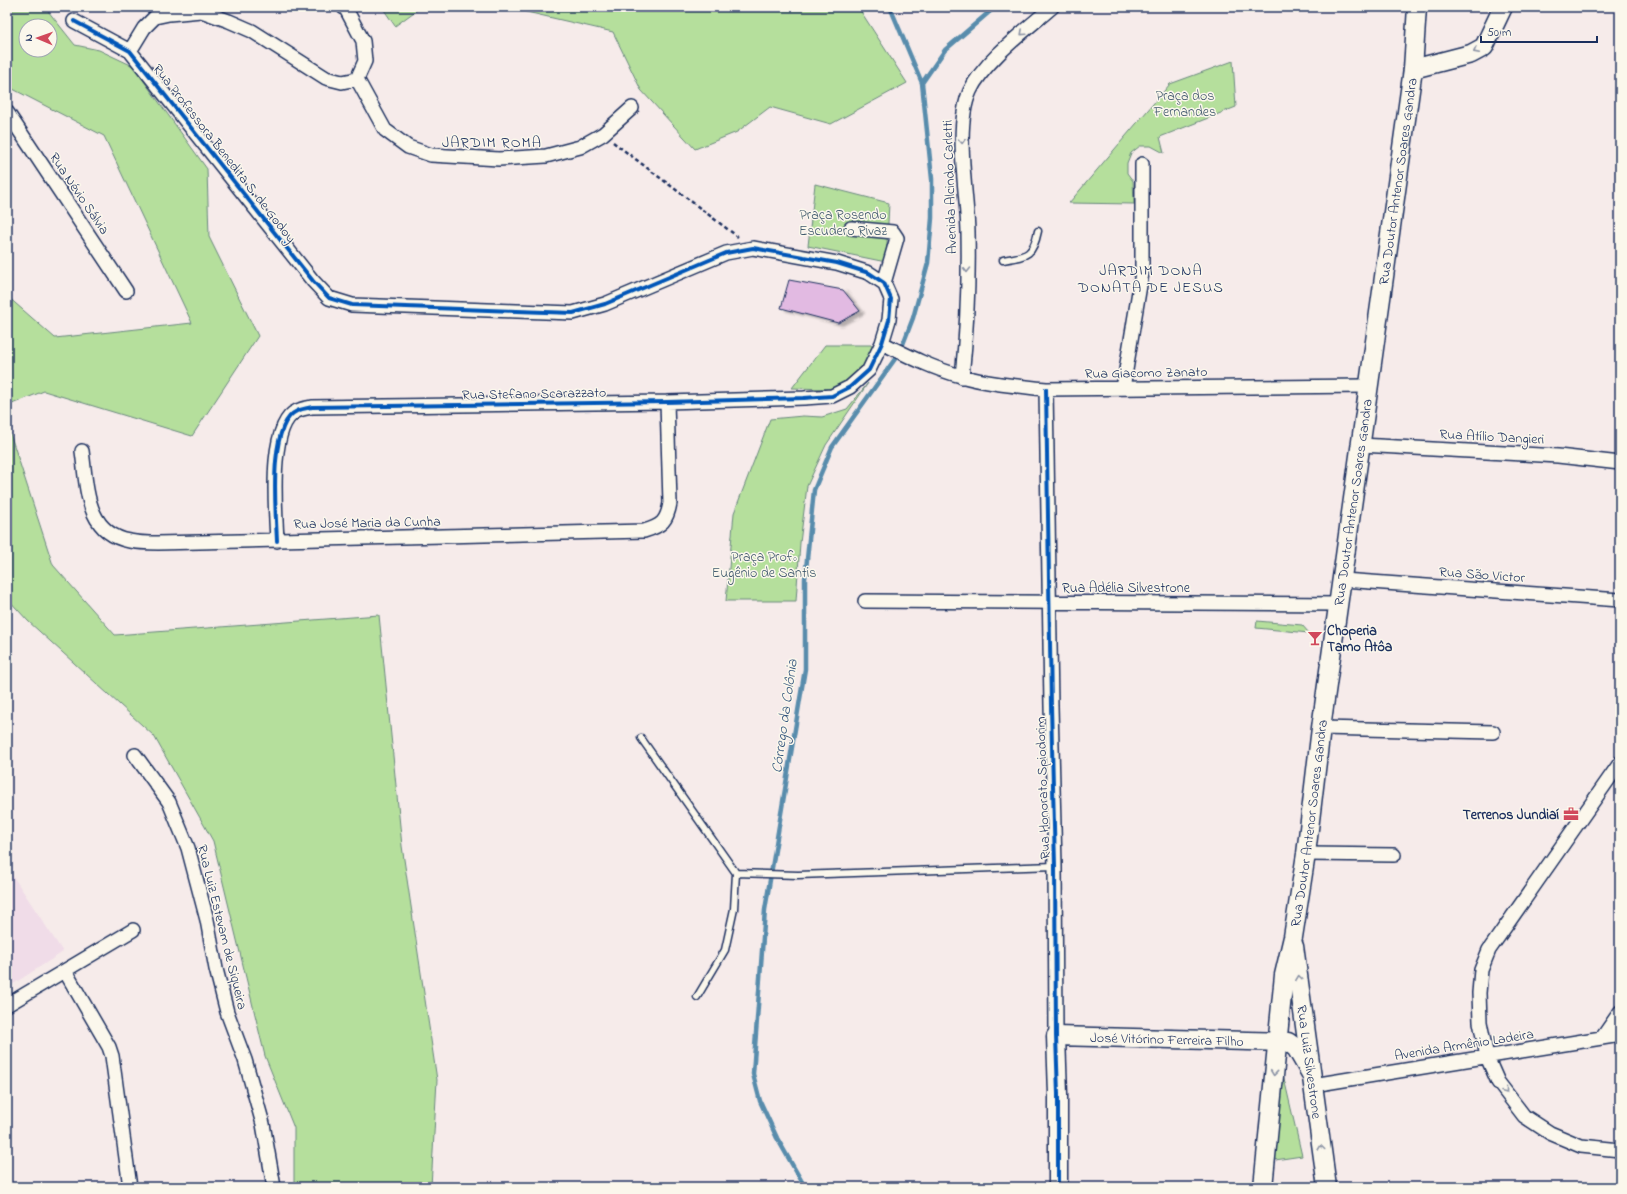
<svg xmlns="http://www.w3.org/2000/svg" width="1627" height="1194" font-family="'Indie Flower',sans-serif">
	<defs>
		<filter id="shadow"><feDropShadow dx="4.5" dy="2.5" stdDeviation="1" flood-color="#0004"/></filter>
	</defs>
	<rect width="100%" height="100%" fill="#f6ebea"/>
	<filter id="ink" filterUnits="userSpaceOnUse"><feTurbulence type="fractalNoise" baseFrequency=".025" numOctaves="2"/><feDisplacementMap in="SourceGraphic" scale="8" xChannelSelector="R" yChannelSelector="G"/><feConvolveMatrix kernelMatrix="1 2 1 2 8 2 1 2 1" color-interpolation-filters="sRGB"/></filter>
	<g filter="url(#ink)">
		<path fill="#f0dce8" d="M7 867 63 952 7 988Z"/>
		<path fill="#b5df9c" stroke="#68877d" fill-rule="evenodd" d="M7 7H48V11L75 45 99 50 133 66 207 169 209 237 258 336 192 436 44 391 7 406V296L55 338 192 323 104 136 7 86ZM26 26H50V50H26Z
			M382 7H421L395 26Z
			M505 7H858L907 83 831 124 770 107 737 132 695 149 641 90 613 32Z
			M1233 61 1236 107 1160 137 1164 153 1151 146H1140L1131 153 1127 163V173L1133 181 1134 204 1069 203 1170 84Z
			M815 184 889 203 886 262 808 246Z
			M825 345H874L868 360 852 377 832 389 792 388Z
			M868 383 826 445 807 486 800 543 796 601H726L734 513 770 419 803 416 822 417 847 409Z
			M7 424 53 565 115 635 379 615 402 846 437 1080 431 1187H294V1128L265 1056 213 841 154 736 28 621 7 598Z
			M1257 621 1302 625 1309 633 1256 628Z
			M1283 1074 1302 1156 1275 1160 1279 1092Z"/>
		<g fill="none" stroke-linecap="round" stroke-linejoin="round">
			<path stroke="#588cac" stroke-width="4.5" d="M890 7 922 83
				M805 1187 777 1138 760 1101 753 1074 765 910 805 669V579L814 490 832 447 900 352 913 318 928 263 932 218V179L922 83 945 50 995 7"/>
		</g>
		<path fill="#e2bae2" stroke="#1b2f5e" filter="url(#shadow)" d="M789 280 843 290 860 311 838 323 781 308Z"/>
		<g fill="none" stroke-linecap="round" stroke-linejoin="round">
			<g stroke="#1b2f5e" stroke-width="9">
				<path id="lane" d="M1003 260C1027 256 1033 256 1038 231
					M641 738 736 873 798 875 1055 866
					M697 997 725 950 734 909 736 873"/>
			</g>
			<g stroke="#1b2f5e" stroke-width="16">
				<path id="street" d="M343 7 346 9 363 41 365 61 357 79
					M74 21 130 51 313 281 329 298 352 305 573 313 605 304 726 253 753 248 837 263 869 273 884 283 891 299 889 320 882 343 869 370 850 387 832 396 804 398 667 402 312 407C307 408 301 409 297 411 267 424 276 513 277 541
					M130 51 144 28 155 17 169 14 201 11 229 21 252 31 326 78 342 82 357 79
					M357 79 385 130 408 147 431 155 499 159 546 156 580 147 603 134 632 108
					M7 112 126 291
					M851 228 893 232 897 238 884 283
					M882 343C908 356 934 369 961 376 989 384 1018 386 1046 389L1368 386
					M962 377C967 329 969 280 968 232 967 191 954 127 970 91 984 61 1027 29 1052 7
					M1123 388 1142 273V164
					M1046 389 1051 706 1055 866 1056 1036
					M1361 445 1558 456 1620 463
					M82 451C87 486 85 533 130 541 139 543 149 543 158 543L644 531C662 526 667 521 670 503L667 402
					M1343 580 1620 600
					M865 601 1339 604
					M1321 728 1493 732
					M135 755 169 802 188 848 207 920 216 969 227 1012 245 1060 263 1124 274 1187
					M1620 763 1489 950 1481 970 1479 993 1480 1022 1487 1057 1498 1082 1524 1116 1550 1133 1581 1146 1620 1150
					M1306 854 1394 855
					M65 971 109 1047 112 1056 130 1187
					M7 1005 133 930
					M1602 1038 1620 1012
					M1313 1085 1620 1035"/>
			</g>
			<g stroke="#1b2f5e" stroke-width="21">
				<g id="secondary">
					<path d="M1413 69 1471 54 1484 47 1503 7"/>
					<path id="s1" d="M1294 946 1327 1187"/>
					<path id="s2" d="M1058 1187V1094L1056 1036 1288 1042 1296 1048 1311 1074"/>
					<path id="s3" d="M1263 1187 1284 975 1293 937 1306 854 1321 728 1413 69 1417 7"/>
				</g>
			</g>
			<path stroke="#1b2f5e" stroke-width="2.5" stroke-dasharray="4 3" stroke-linecap="butt" d="M613 142 738 237"/>
			<use href="#lane" stroke="#fbf7ec" stroke-width="6"/>
			<use href="#street" stroke="#fbf7ec" stroke-width="13"/>
			<use href="#secondary" stroke="#fbf7ec" stroke-width="18"/>
			<g stroke="#fbf7ec" stroke-width="6">
				<path id="cycleway" d="M74 21 130 51 313 281 329 298 352 305 573 313 605 304 726 253 753 248 837 263 869 273 884 283 891 299 889 320 882 343 869 370 850 387 832 396 804 398 667 402 312 407C307 408 301 409 297 411 267 424 276 513 277 541
					M1046 389 1051 706 1055 866 1056 1036 1058 1094V1187"/>
			</g>
			<use href="#cycleway" stroke="#0057b8" stroke-width="4"/>
		</g>
		<defs><path id="oneway-chevron" d="M-2-3.5L2.5 0L-2 3.5" fill="none" stroke-width="1.6" stroke-linecap="round" stroke-linejoin="round"/></defs>
		<g stroke="#8b93a5">
			<use href="#oneway-chevron" transform="translate(1023 33) rotate(138)"/>
			<use href="#oneway-chevron" transform="translate(1476 51) rotate(153)"/>
			<use href="#oneway-chevron" transform="translate(962 141) rotate(87)"/>
			<use href="#oneway-chevron" transform="translate(967 270) rotate(91)"/>
			<use href="#oneway-chevron" transform="translate(1299 978) rotate(-98)"/>
			<use href="#oneway-chevron" transform="translate(1274 1073) rotate(96)"/>
			<use href="#oneway-chevron" transform="translate(1505 1091) rotate(52)"/>
			<use href="#oneway-chevron" transform="translate(1321 1148) rotate(-98)"/>
		</g>
	</g>
	<defs>
		<g id="bar-bare" transform="scale(1.2)"><path d="M-6-5H6L.8 .8V4.5H3.5V6h-7V4.5H-.8V.8Z" fill="#d1495b" stroke="#fbf7ec" stroke-width="2.5" paint-order="stroke"/></g>
		<g id="office-bare" transform="scale(1.2)"><path d="M-6-3h4V-5.5h4V-3h4V5H-6ZM-1-4.5V-3h2v-1.5ZM-6 0V1H6V0Z" fill="#d1495b" stroke="#fbf7ec" stroke-width="2.5" paint-order="stroke"/></g>
	</defs>
	<g fill-rule="evenodd">
		<use href="#bar-bare" x="1315" y="638"/>
		<use href="#office-bare" x="1571" y="814"/>
	</g>
	<g text-anchor="middle" stroke-width="3" stroke-linejoin="round" paint-order="stroke">
		<g font-size="14" fill="#425b6e" stroke="#fbf7ec">
			<text x="1185" y="100">Praça dos<tspan x="1185" dy="16">Fernandes</tspan></text>
			<text x="843" y="219">Praça Rosendo<tspan x="843" dy="16">Escudero Rivaz</tspan></text>
			<text x="764" y="561">Praça Profº<tspan x="764" dy="16">Eugênio de Santis</tspan></text>
		</g>
		<g font-size="14" fill="#1b2f5e" stroke="#fbf7ec">
			<text transform="translate(225 153) rotate(52)" y="5">Rua Professora Benedita S. de Godoy</text>
			<text dy="5" stroke="none"><textPath href="#s3" startOffset="1015">Rua Doutor Antenor Soares Gandra</textPath></text>
			<text transform="translate(949 187) rotate(-92)" y="5">Avenida Alcindo Carletti</text>
			<text transform="translate(80 193) rotate(56)" y="5">Rua Névio Sálvia</text>
			<text transform="translate(1146 372) rotate(-1)" y="5">Rua Giacomo Zanato</text>
			<text transform="translate(534 393) rotate(-1)" y="5">Rua Stefano Scarazzato</text>
			<text transform="translate(1492 436) rotate(3)" y="5">Rua Atílio Dangieri</text>
			<text dy="5" stroke="none"><textPath href="#s3" startOffset="691">Rua Doutor Antenor Soares Gandra</textPath></text>
			<text transform="translate(367 522) rotate(-1)" y="5">Rua José Maria da Cunha</text>
			<text transform="translate(1482 574) rotate(4)" y="5">Rua São Victor</text>
			<text x="1126" y="592">Rua Adélia Silvestrone</text>
			<text transform="translate(1042 788) rotate(-92)" y="5">Rua Honorato Spiodorim</text>
			<text dy="5" stroke="none"><textPath href="#s3" startOffset="367">Rua Doutor Antenor Soares Gandra</textPath></text>
			<text transform="translate(223 927) rotate(76)" y="5">Rua Luiz Estevam de Siqueira</text>
			<text dy="5" stroke="none"><textPath href="#s2" startOffset="262">José Vitórino Ferreira Filho</textPath></text>
			<text transform="translate(1464 1044) rotate(-9)" y="5">Avenida Armênio Ladeira</text>
			<text dy="5" stroke="none"><textPath href="#s1" startOffset="117">Rua Luiz Silvestrone</textPath></text>
		</g>
		<g font-size="14" font-weight="bold" fill="#1b2f5e" stroke="#fbf7ec" text-anchor="start">
			<text x="1327" y="635">Choperia<tspan x="1327" dy="16">Tamo Atôa</tspan></text>
			<text x="1559" y="819" text-anchor="end">Terrenos Jundiaí</text>
		</g>
		<g font-size="15" letter-spacing="1" fill="#1b2f5e" stroke="#fbf7ec">
			<text x="492" y="147">JARDIM ROMA</text>
			<text x="1151" y="275">JARDIM DONA<tspan x="1151" dy="17">DONATA DE JESUS</tspan></text>
		</g>
		<g font-size="15" font-style="italic" fill="#34567e" stroke="#fbf7ec">
			<text transform="translate(784 716) rotate(-82)" y="5">Córrego da Colônia</text>
		</g>
	</g>
	<rect width="1627" height="1194" fill="none" stroke="#fbf7ec" stroke-width="24"/>
	<rect x="12" y="12" width="1603" height="1170" fill="none" stroke="#1b2f5e" stroke-width="1.5" filter="url(#ink)"/>
	<g transform="translate(38 38) rotate(272)"><circle r="19" fill="#fbf7ec" stroke="#a1a7b3"/>
	<path d="M0-3L7 15L0 10L-7 15Z" fill="#d1495b"/>
	<text y="-6" font-size="11" font-weight="bold" text-anchor="middle" fill="#1b2f5e">N</text>
	</g>
	<path d="M1481 36v6h116v-6" fill="none" stroke="#1b2f5e" stroke-width="2"/>
	<text x="1487" y="36" font-size="12" fill="#1b2f5e" stroke="#fbf7ec" stroke-width="3" paint-order="stroke">50 m</text>
</svg>
